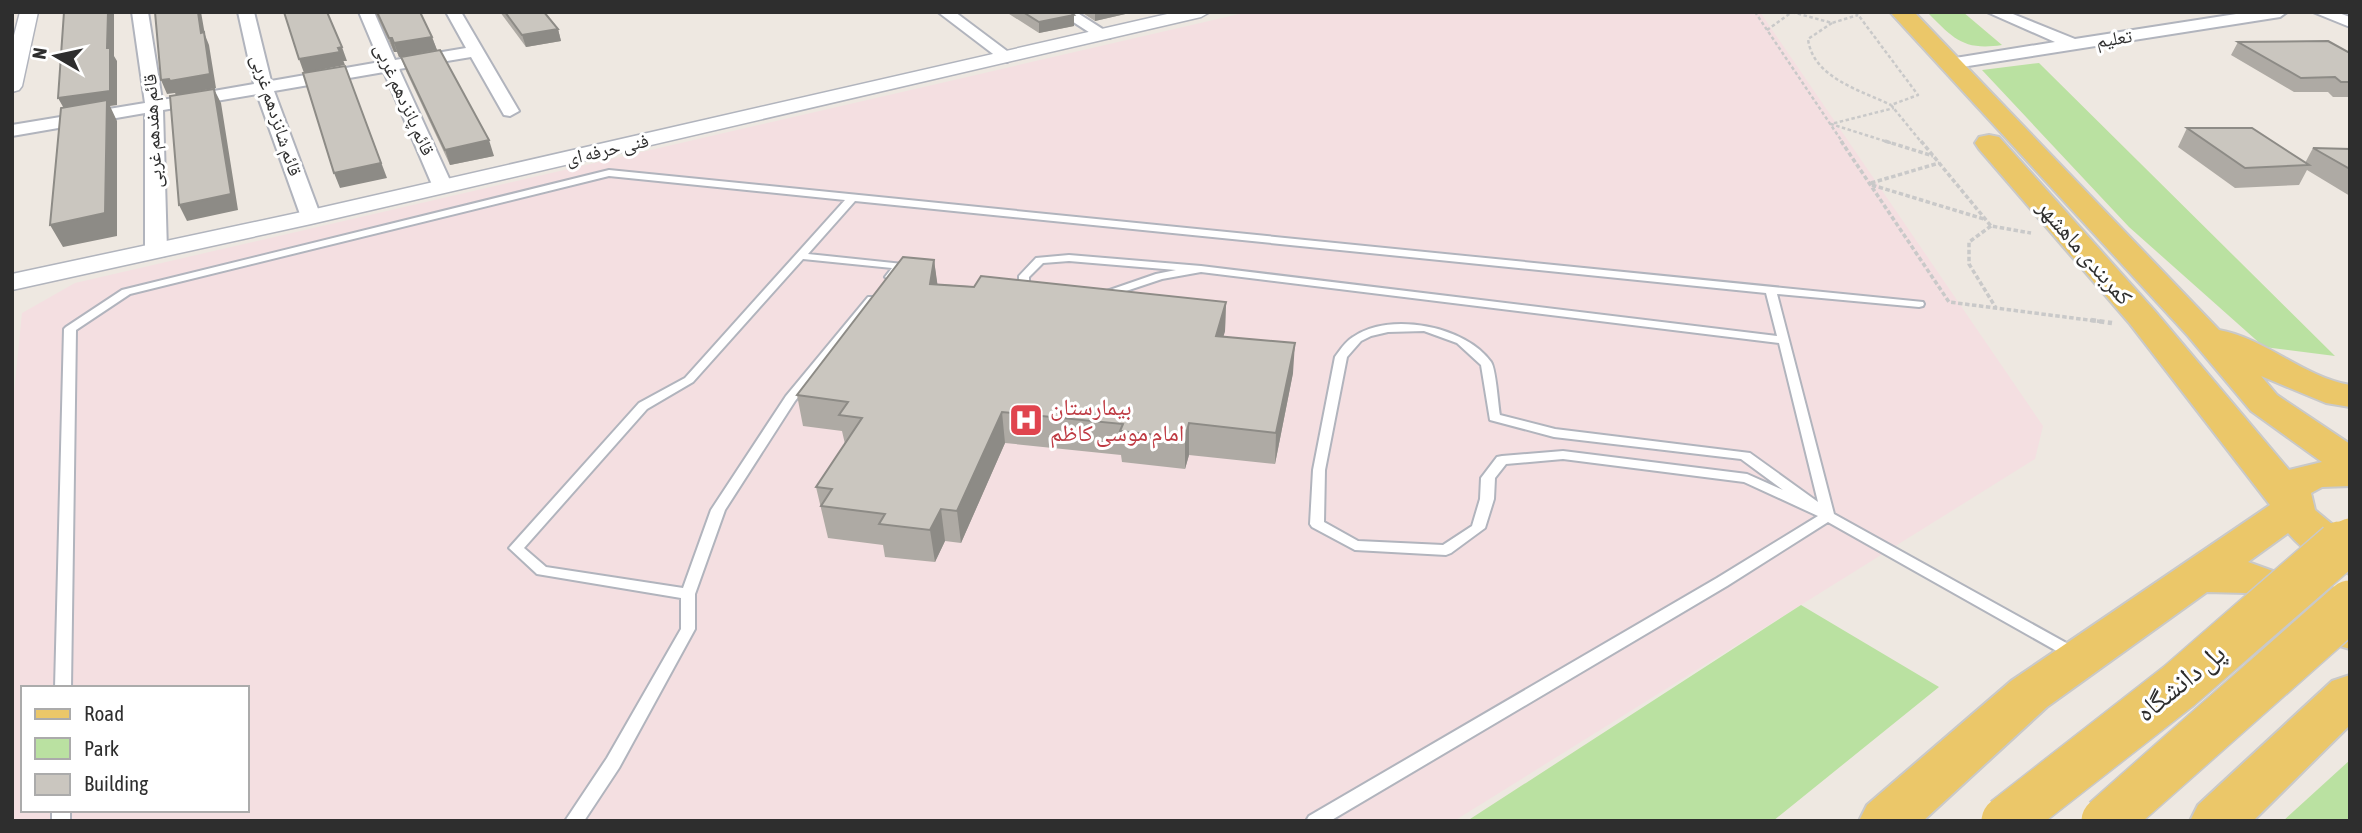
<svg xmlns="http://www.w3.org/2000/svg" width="2362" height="833" font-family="'Asap Condensed','Noto Naskh Arabic',sans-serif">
	<rect width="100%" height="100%" fill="#eee8e1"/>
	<path fill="#f4dfe1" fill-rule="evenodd" d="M1248 12H1760L2043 426 2035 459 1454 821H12V413L22 313 75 283ZM23 688H247V810H23Z"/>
	<path fill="#bae1a1" d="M1927 12H1963L2002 45C1963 51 1953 38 1927 12Z
		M2039 63 2335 356 2264 347 2129 227 1982 70Z
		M1801 605 1939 687 1773 821H1467Z
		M2350 760V821H2283Z"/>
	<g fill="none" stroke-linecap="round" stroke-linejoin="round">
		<g stroke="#b1b4bd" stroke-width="4">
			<path id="service" d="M609 170 1923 302 1924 304 1923 306 1919 307 1777 294 1834 514 2079 650 2082 654 2079 658 2074 660 2069 658 1828 522 1727 586 1330 821H1306L1309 816 1717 578 1818 516 1744 482 1563 459 1506 464 1495 478 1494 499 1485 528 1451 553 1446 555 1355 550 1312 527 1310 524 1313 470 1335 357C1340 350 1345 342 1353 337 1389 311 1466 326 1491 362 1496 369 1498 404 1500 415L1555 429 1750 453 1818 502 1779 343 1201 272 1162 279 1105 298 1100 295 1101 293 1156 274 1176 270 1069 261 1043 263 1029 277V284L1036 290 1031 293 1019 285V276L1036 258 1069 255 1201 266 1777 336 1766 293 855 201 808 254 903 264 904 266 894 279 890 280 885 277 892 268 803 259 693 382 647 409 524 548 546 567 683 588 711 510 786 396 868 297H876L877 299 876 301 795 401 725 510 695 594V629L619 768 584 821H565L607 758 681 629V598L537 574 509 548 639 403 685 378 845 200 609 176 130 294 76 330 71 688H55L64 329 66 327 122 290ZM1424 331 1457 343 1481 365 1490 420 1554 437 1741 459 1783 490 1747 474 1563 451 1502 456 1497 457 1481 478 1480 499 1472 526 1443 545 1358 541 1324 522 1325 470 1347 357 1361 341 1371 336 1388 332Z
				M52 810H70V821H52Z"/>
		</g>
		<g stroke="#b1b4bd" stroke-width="4">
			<path id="minor" d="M132 12H148L162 100 254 84 238 12H254L271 81 380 62 359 12H374L395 60 466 48 446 12H461L519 111 510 116 504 115 471 57 399 69 453 187 450 191H436L433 187 384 72 274 91 321 217 318 221H304L301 217 257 94 163 110 167 251 164 256H148L145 251V113L12 136V125L145 103Z
				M938 12H955L1015 57 1007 62 1001 60Z
				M1058 12H1076L1112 35 1110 38H1098Z
				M1987 12H2008L2075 39 2249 12H2287L2280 17 1949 69 1943 68 1941 64 1943 60 1949 59 2055 42Z
				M2313 12H2336L2350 17V27Z"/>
		</g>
		<g stroke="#b1b4bd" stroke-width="3">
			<path id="tertiary" d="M20 12H38L22 86 19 90 12 92V43Z
				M1176 12H1210L1201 17 311 224 12 290V274L311 210Z"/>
		</g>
		<g stroke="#c9c9c9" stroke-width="4">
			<path id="primary" d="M1890 12H1914L2219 330C2265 338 2303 377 2350 385V407L2326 403 2261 376 2277 395 2350 444V486L2322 487 2311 493 2315 510 2350 539V574C2325 567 2305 552 2288 533L2248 562 2331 592 2350 606V649L2333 644 2299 614 2246 593 2207 592 2047 707 1923 821H1859L1867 805 2011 681 2270 505 2130 324 1979 149 1975 143 1979 137 1989 135 1999 137 2154 310 2289 470 2322 462 2251 411 2188 336Z
				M2350 675V725L2253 821H2190L2198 805 2332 681Z"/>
		</g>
		<path stroke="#c9c9c9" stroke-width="2.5" stroke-dasharray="3.5 2.5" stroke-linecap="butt" d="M1755 12 1843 143
			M1792 12 1832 23 1858 15
			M1856 12 1918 95 1891 105 1922 143
			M1832 23 1808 39C1813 78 1860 90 1891 105
			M1767 30 1792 12
			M1891 143 1831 124 1894 108"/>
		<path stroke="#c9c9c9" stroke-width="3.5" stroke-dasharray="4.5 2.5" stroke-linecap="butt" d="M1841 141 1949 302 2104 322
			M1885 141 1933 156
			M1921 141 1991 226 2031 233
			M1871 183 1939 163
			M1872 185 1984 219
			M1991 226 1969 242V264L1996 308"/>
		<path stroke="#c9c9c9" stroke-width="4.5" stroke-dasharray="5 3.5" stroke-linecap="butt" d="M2091 320 2112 323"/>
		<use href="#service" fill="#fff" fill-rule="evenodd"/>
		<use href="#minor" fill="#fff" fill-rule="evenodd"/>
		<use href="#tertiary" fill="#fff" fill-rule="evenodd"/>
		<use href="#primary" fill="#ebc769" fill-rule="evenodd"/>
		<g stroke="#c9c9c9" stroke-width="43" stroke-linecap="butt">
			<path id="primary-bridge-far1" d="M2338 548 2350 538"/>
		</g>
		<g stroke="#c9c9c9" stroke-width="52" stroke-linecap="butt">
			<path id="primary-bridge" d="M2006 821 2179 686 2340 546
				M2106 821 2350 605"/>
		</g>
		<use href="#primary-bridge-far1" stroke="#ebc769" stroke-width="39"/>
		<use href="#primary-bridge" stroke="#ebc769" stroke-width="49"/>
	</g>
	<path fill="#aeaaa4" d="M375 12H420L432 37 437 50 399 57 397 52H394Z
		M500 12H544L558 29 561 41 526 47Z
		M1006 12H1070L1074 15V26L1039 33Z
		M1081 12H1134L1095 21Z
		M2238 42 2350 53V97H2333L2328 92H2294L2231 55Z
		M401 57 494 156 450 165 406 71Z
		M2187 128 2305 163 2313 148 2350 149V196L2307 170 2299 185 2235 188 2178 147Z
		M934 260 937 284 1226 302 1225 331 1223 337 1293 373 1275 464 1189 455 1185 469 1122 462 1121 455 1005 443 961 543 945 541 935 562 885 557 883 545 828 538 816 487 845 444 842 431 803 426 797 395Z"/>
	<path fill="#8d8b86" d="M108 12H114V56L117 61V105L110 106 117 121V236L63 247 50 225 66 112 58 98Z
		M198 12H201L205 35 209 45 216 88 176 95 175 93 167 94 161 80 169 79 201 33Z
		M1095 12H1134L1095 21Z
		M1074 15V26L1039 33V22Z
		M558 29 561 41 526 47 522 35Z
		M432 37 437 50 399 57 394 43Z
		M389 38H392L397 52H394Z
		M342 47 347 61H343L338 48Z
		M340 52 345 65 304 73 299 59Z
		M345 66 387 178 340 188 334 173Z
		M214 89 221 103 238 210 187 221 179 205Z
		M489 140 494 156 450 165 445 150Z
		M934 260 938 288 930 284Z
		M1226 302 1225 331 1215 366 1216 336Z
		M1295 343 1293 373 1275 464 1276 433Z
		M1002 412 1005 443 961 543 957 511Z
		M1189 423V455L1185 469V438Z
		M941 509 945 541 935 562 930 530Z"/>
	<path fill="#cac6bf" stroke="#8d8b86" stroke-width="2" d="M64 12H108L107 48H110V91L58 98Z
		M155 12H198L201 33 204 32 210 74 170 81 169 79 161 80Z
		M284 12H327L342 47 338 48 340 52 299 59Z
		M377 12H420L432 37 394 43 392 38H389Z
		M505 12H544L558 29 522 35Z
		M1023 12H1070L1074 15 1039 22Z
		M2328 41 2350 53V82H2341L2335 77 2301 78 2238 42Z
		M440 50 489 140 445 150 401 57Z
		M345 66 381 163 334 173 303 73Z
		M214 89 231 194 179 205 170 96Z
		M107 100 105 213 50 225 61 108Z
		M2187 128H2252L2309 165 2245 168Z
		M2313 148 2350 149V169Z
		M903 257 934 260 930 284 974 287 981 276 1226 302 1216 336 1295 343 1276 433 1189 423 1185 438 1120 431 1123 424 1002 412 957 511 941 509 930 530 879 524 885 514 821 506 832 489 816 487 862 418 839 415 848 402 797 395Z"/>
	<defs>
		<g id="hospital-square" transform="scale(1.75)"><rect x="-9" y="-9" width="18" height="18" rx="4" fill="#e0444e" stroke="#fff"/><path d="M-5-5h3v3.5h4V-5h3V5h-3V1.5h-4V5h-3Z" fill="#fff"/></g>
	</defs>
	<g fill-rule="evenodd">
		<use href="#hospital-square" x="1026" y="420"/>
	</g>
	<g text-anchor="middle" stroke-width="6" stroke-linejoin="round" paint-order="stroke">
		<g font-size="19" fill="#2e2e2e" stroke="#fff">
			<text transform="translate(2114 38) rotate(-9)" y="7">تعلیم</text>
			<text transform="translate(405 99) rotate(66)" y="7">قائم پانزدهم غربی</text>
			<text transform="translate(277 115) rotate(72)" y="7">قائم شانزدهم غربی</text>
			<text transform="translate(152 131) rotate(-93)" y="7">قائم هفدهم غربی</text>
			<text transform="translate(607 149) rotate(-13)" y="7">فنی حرفه ای</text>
		</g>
		<g font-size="23" fill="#2e2e2e" stroke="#fff">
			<text transform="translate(2085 252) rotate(49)" y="8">کمربندی ماهشهر</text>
		</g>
		<g font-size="23" fill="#be3a42" stroke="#fff" text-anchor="start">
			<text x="1050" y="415">بیمارستان<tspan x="1050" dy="26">امام موسی کاظم</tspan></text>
		</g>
		<g font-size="28" fill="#2e2e2e" stroke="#fff">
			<text transform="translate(2180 682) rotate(-39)" y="10">پل دانشگاه</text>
		</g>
	</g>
	<rect width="2362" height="833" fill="none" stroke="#2e2e2e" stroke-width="28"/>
	<rect x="21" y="686" width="228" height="126" fill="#ffffff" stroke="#ababab" stroke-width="2"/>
	<rect x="35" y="709" width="35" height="10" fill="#ebc769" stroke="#ababab" stroke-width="2"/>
	<text x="84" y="721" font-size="21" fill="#2e2e2e">Road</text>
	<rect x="35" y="738" width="35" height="21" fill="#bae1a1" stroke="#ababab" stroke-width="2"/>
	<text x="84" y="756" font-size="21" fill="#2e2e2e">Park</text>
	<rect x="35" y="774" width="35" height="21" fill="#cac6bf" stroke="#ababab" stroke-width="2"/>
	<text x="84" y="791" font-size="21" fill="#2e2e2e">Building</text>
	<g transform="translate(56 56) rotate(279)" stroke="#ffffff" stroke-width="5" paint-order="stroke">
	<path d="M0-5L12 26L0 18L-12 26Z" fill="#2e2e2e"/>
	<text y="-10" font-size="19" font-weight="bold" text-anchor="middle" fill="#2e2e2e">N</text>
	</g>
</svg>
